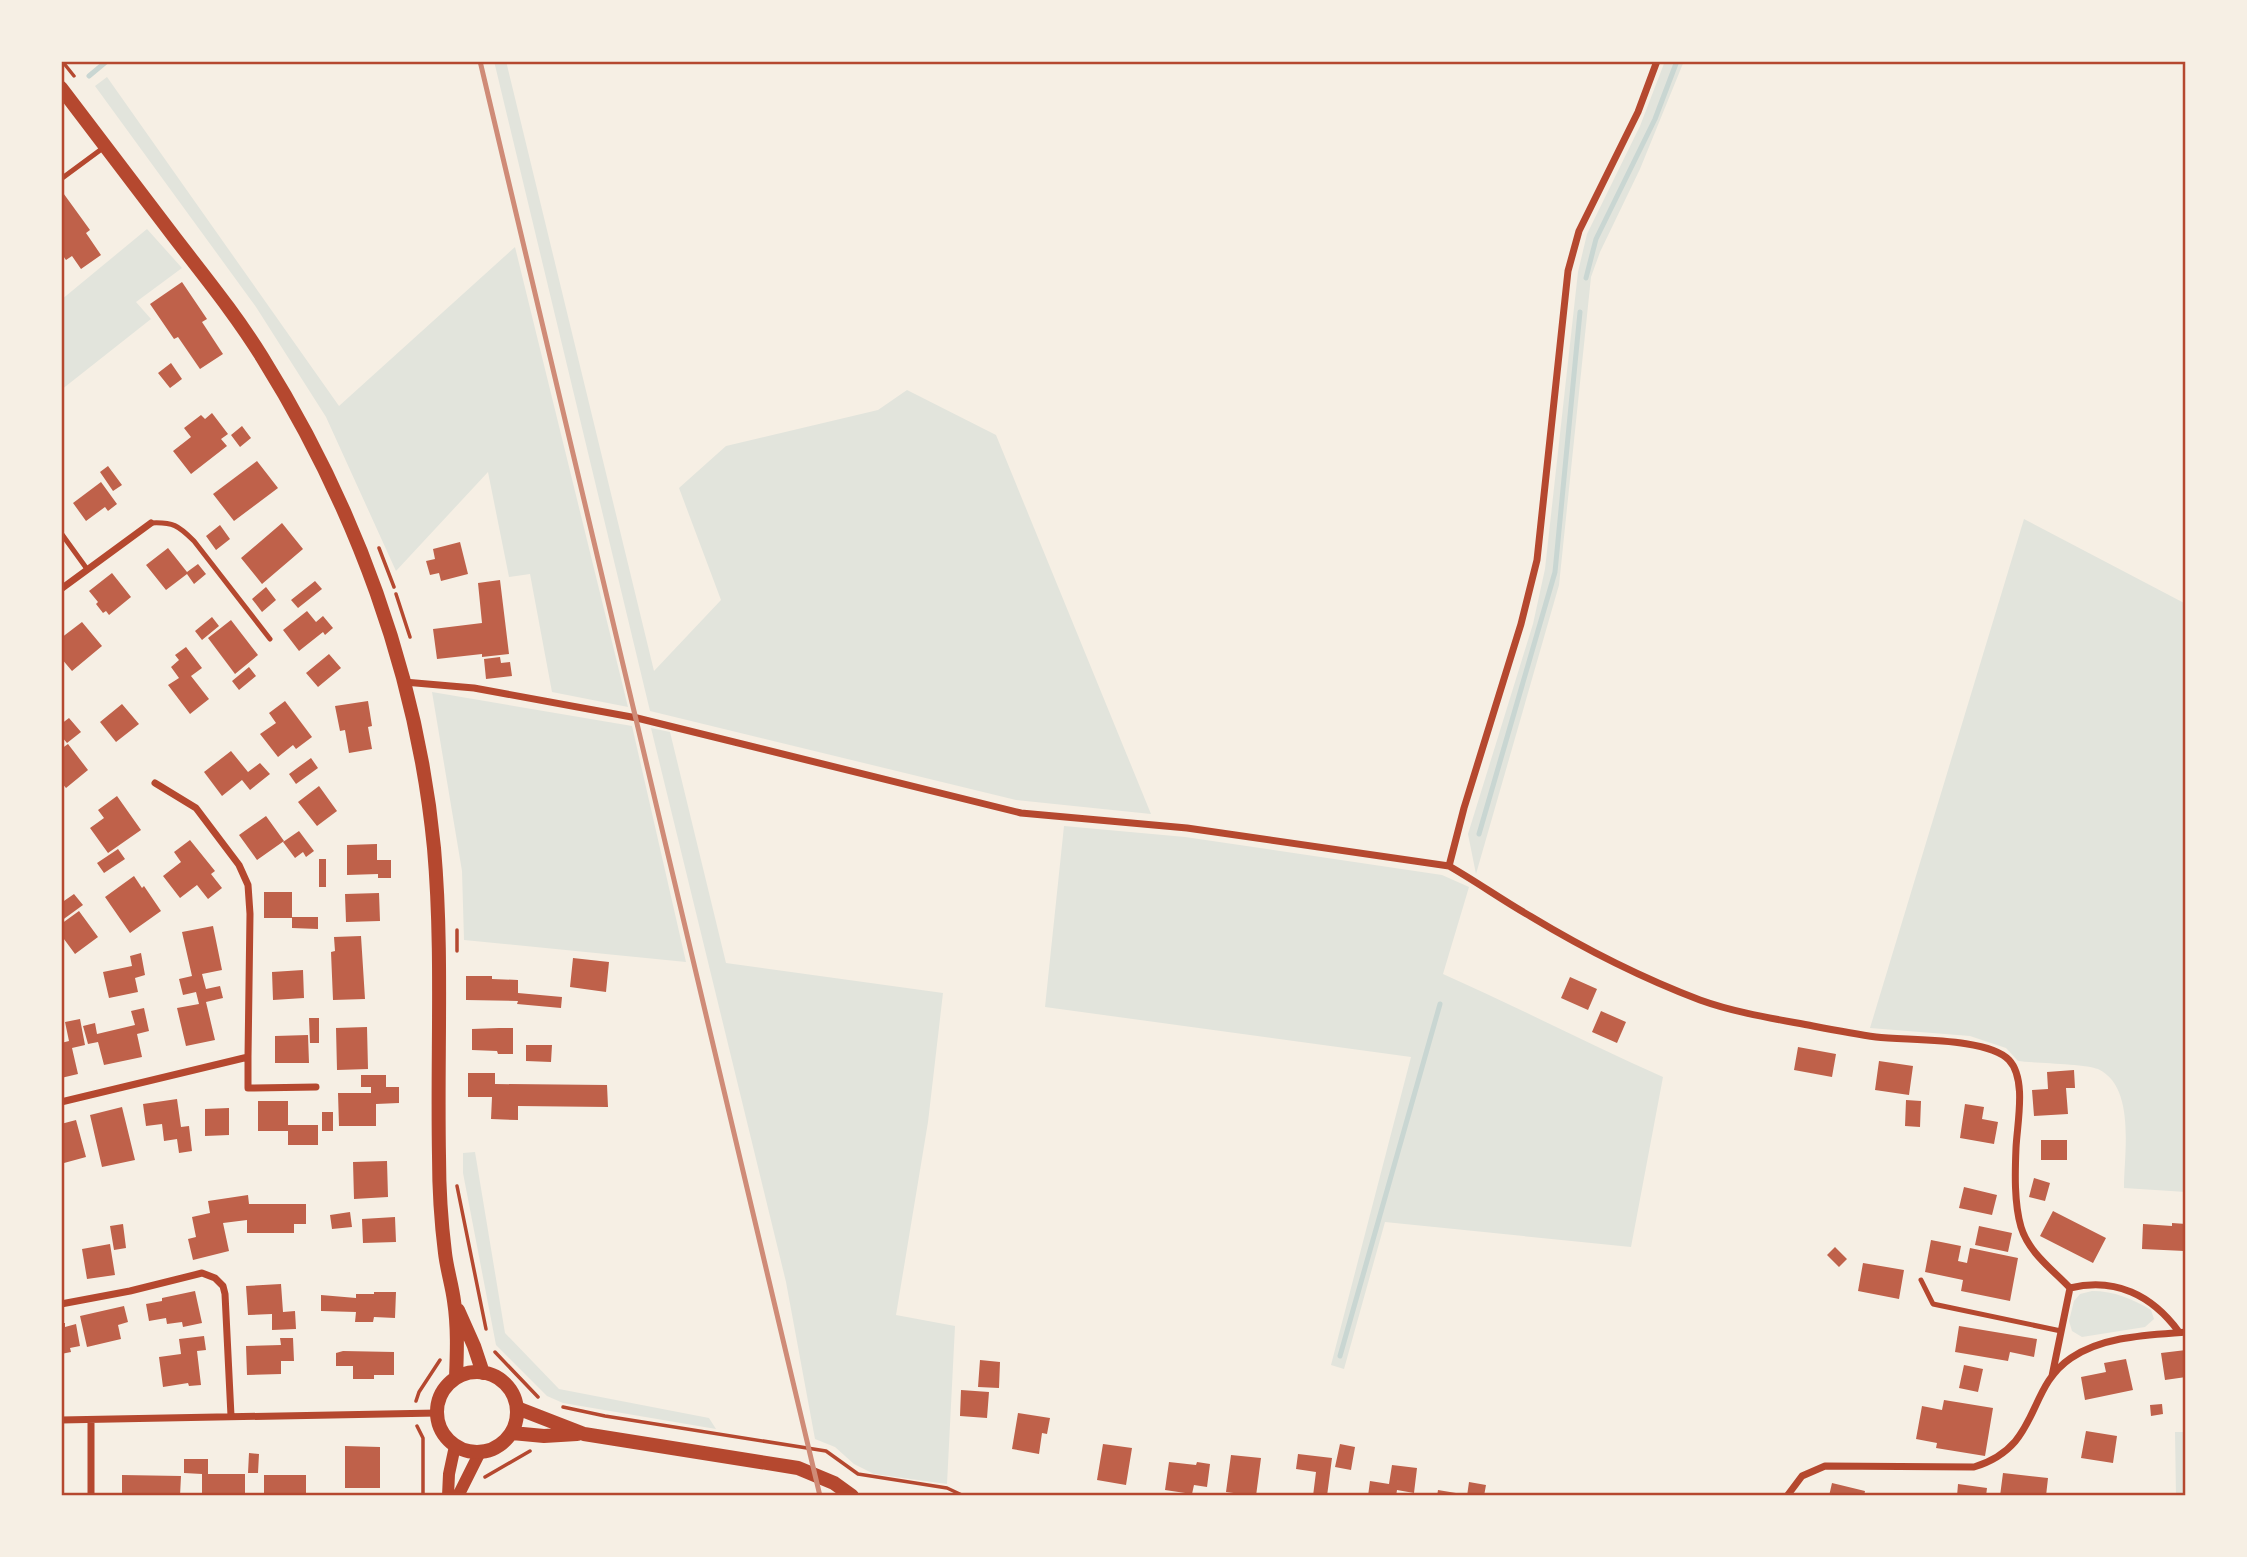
<svg xmlns="http://www.w3.org/2000/svg" width="2247" height="1557" font-family="'Sofia Sans Condensed',sans-serif">
	<rect width="100%" height="100%" fill="#f6efe4"/>
	<path fill="#e2e4dc" d="M494 61H506L654 671 721 600 679 488 726 446 878 410 907 390 996 435 1151 814 1016 800 650 711Z
		M1665 61H1684L1640 169 1600 252 1591 277 1559 585 1476 874 1468 834 1533 624 1545 569 1578 272 1587 234 1640 126Z
		M107 77 339 406 515 247 628 707 552 692 530 574 509 577 488 472 396 571 326 417 256 307 95 86Z
		M147 229 182 268 136 302 151 319 61 390V300Z
		M2024 519 2186 604V1192L2124 1188C2124 1153 2136 1087 2098 1069 2087 1064 2034 1063 2018 1061L2006 1048 1970 1036 1870 1028Z
		M432 692 632 726 686 962 464 940 462 871Z
		M651 728 670 732 726 963 943 993 928 1122 896 1315 955 1326 947 1484 874 1474 854 1464 835 1447 815 1439 786 1282Z
		M1064 826 1185 837 1442 875 1469 887 1443 974C1517 1007 1589 1044 1663 1077L1631 1247 1385 1222 1344 1369 1331 1365 1411 1057 1045 1007Z
		M475 1152 505 1333 559 1389 709 1418 716 1429 563 1403 547 1396 496 1345 463 1173V1153Z
		M2092 1291C2114 1291 2133 1299 2151 1310L2154 1319 2145 1327 2082 1337 2072 1331 2069 1321 2074 1301 2080 1294Z
		M2175 1432H2186V1496H2176Z"/>
	<g fill="none" stroke-linecap="round" stroke-linejoin="round">
		<path stroke="#c9d6d2" stroke-width="5" d="M89 76 107 61
			M1586 278 1596 239 1655 119 1677 61
			M1479 834 1555 572 1580 312
			M1340 1356 1440 1004"/>
	</g>
	<path fill="#bf614a" d="M61 190 90 230 86 233 101 255 81 269 72 256 66 260 61 253Z
		M182 282 207 319 202 322 223 354 200 369 178 337 174 339 150 304Z
		M171 363 182 379 170 388 158 373Z
		M212 413 228 434 221 439 227 446 191 474 173 451 191 437 184 428 201 415 205 419Z
		M242 426 251 438 240 447 231 435Z
		M257 461 278 488 234 521 213 494Z
		M108 466 122 485 113 491 100 472Z
		M101 482 117 504 108 511 105 507 86 521 73 503Z
		M282 523 303 549 262 584 241 558Z
		M220 525 230 539 216 550 206 536Z
		M460 542 468 574 441 581 439 573 430 575 426 561 435 559 433 549Z
		M168 548 187 572 198 564 206 574 194 584 187 574 166 590 146 565Z
		M112 573 131 597 109 615 106 611 103 613 96 604 98 602 89 591Z
		M500 580 509 654 482 657V654L437 659 433 629 482 623 478 583Z
		M315 581 322 589 298 608 291 600Z
		M266 587 276 600 262 612 252 599Z
		M307 611 316 622 323 616 333 628 325 635 323 632 299 651 283 630Z
		M212 617 219 626 202 640 195 631Z
		M231 620 258 655 235 674 208 638Z
		M82 622 102 646 72 671 61 658V638Z
		M186 647 202 668 191 676 209 699 190 714 168 685 179 678 171 667 179 660 175 655Z
		M329 654 341 668 318 687 306 673Z
		M500 657 501 663 510 662 512 676 486 679 484 659Z
		M249 667 256 676 239 690 232 681Z
		M285 701 312 737 296 749 293 745 278 757 260 734 276 723 269 713Z
		M368 701 372 726 368 727 372 749 349 753 345 730 340 731 335 706Z
		M122 704 139 724 116 742 100 722Z
		M69 718 81 732 67 743 61 736V724Z
		M68 744 88 770 66 788 61 782V749Z
		M231 751 248 772 260 763 270 774 250 790 242 780 222 796 204 772Z
		M311 758 318 768 296 784 289 774Z
		M319 786 337 811 317 826 298 802Z
		M117 796 141 830 108 853 90 828 104 818 98 810Z
		M266 816 284 841 257 860 239 835Z
		M299 831 314 851 306 857 303 852 295 858 283 842Z
		M190 840 215 871 211 874 222 888 208 899 197 885 180 898 163 876 181 862 174 852Z
		M377 844V860H391V878H378V874L347 875V845Z
		M118 849 125 859 104 873 97 863Z
		M319 859H326V887H319Z
		M134 876 142 888 144 886 161 911 130 933 105 897Z
		M264 892H292V918H264Z
		M379 893 380 921 346 922 345 894Z
		M74 894 83 905 61 921V903Z
		M79 911 98 937 75 954 61 935V924Z
		M292 917H318V929L292 928Z
		M213 926 222 970 202 974 206 989 220 986 223 998 206 1002 215 1040 186 1046 177 1008 199 1004 196 992 183 995 179 979 192 976 182 932Z
		M361 936 365 999 333 1000 331 952 335 951 334 937Z
		M141 953 145 975 135 978 138 992 109 998 103 972 132 966 130 956Z
		M573 958 609 962 606 992 570 987Z
		M303 970 304 998 273 1000 272 972Z
		M466 976H492V979L518 980V993L562 997 561 1008 517 1004 518 1001 466 1000Z
		M1570 977 1597 989 1588 1010 1561 998Z
		M144 1008 149 1031 137 1034 142 1057 104 1065 98 1042 88 1044 83 1026 95 1023 97 1034 135 1025 131 1011Z
		M1601 1011 1626 1022 1617 1043 1592 1032Z
		M309 1018H319V1043H310Z
		M80 1019 85 1045 72 1048 78 1074 61 1078V1043L69 1041 65 1022Z
		M367 1027 368 1069 337 1070 336 1028Z
		M499 1028H513V1054H498L497 1051 472 1050V1029Z
		M308 1035 309 1063H275V1036Z
		M526 1045H552L551 1062 526 1061Z
		M1798 1047 1836 1054 1832 1077 1794 1070Z
		M1879 1061 1913 1066 1909 1095 1875 1090Z
		M2074 1070 2075 1088H2066L2068 1114 2034 1116 2032 1090 2048 1089 2047 1072Z
		M468 1073H495V1084L607 1085 608 1107 518 1106V1120L491 1119 492 1097H468Z
		M361 1075H386V1087H399V1103L376 1104V1126H339L338 1093H371V1087H361Z
		M177 1099 181 1127 189 1126 192 1151 179 1153 177 1139 164 1141 162 1124 146 1126 143 1104Z
		M1906 1100 1921 1101 1920 1127 1905 1126Z
		M258 1101H288V1125H318V1145H288V1131H258Z
		M1965 1104 1984 1107 1982 1119 1998 1122 1994 1144 1960 1138Z
		M122 1107 135 1160 102 1167 90 1115Z
		M229 1108V1135L205 1136V1109Z
		M322 1112H333V1131H322Z
		M76 1120 86 1157 64 1163 61 1155V1124Z
		M2041 1140H2067V1160H2041Z
		M387 1161 388 1197 354 1199 353 1162Z
		M2034 1178 2050 1183 2045 1201 2029 1197Z
		M1964 1187 1997 1195 1992 1215 1959 1208Z
		M248 1195 249 1204H306V1224H294V1233H247V1220L223 1223 229 1251 193 1260 188 1239 196 1237 192 1217 210 1213 208 1201Z
		M2053 1211 2106 1238 2093 1263 2040 1236Z
		M350 1212 352 1227 332 1229 330 1215Z
		M395 1217 396 1242 363 1243 362 1219Z
		M2172 1223 2186 1224 2185 1251 2142 1249 2143 1224 2172 1226Z
		M123 1224 126 1248 114 1250 110 1226Z
		M1979 1226 2012 1233 2008 1252 1975 1245Z
		M1931 1240 1961 1246 1958 1261 1967 1263 1970 1248 2018 1258 2010 1301 1961 1291 1963 1280 1925 1272Z
		M110 1244 115 1275 87 1279 82 1249Z
		M1835 1247 1847 1259 1839 1267 1827 1255Z
		M1863 1263 1904 1270 1899 1299 1858 1291Z
		M281 1284 283 1312 295 1311 296 1329 272 1330V1314L248 1315 246 1286Z
		M195 1291 202 1323 183 1327 182 1322 167 1324 166 1318 149 1321 146 1304 162 1301V1298Z
		M374 1292H396L395 1318 374 1317 373 1322H355L356 1312 321 1311V1295L356 1298V1294H374Z
		M124 1306 128 1322 118 1325 121 1339 87 1347 80 1316Z
		M61 1323H65V1327L76 1324 80 1346 70 1348 71 1352 61 1354Z
		M1959 1326 2037 1339 2034 1357 2010 1352 2008 1361 1955 1352Z
		M204 1336 206 1350 197 1351 201 1385 189 1386 188 1383 163 1387 159 1357 181 1354 179 1339Z
		M280 1338H293L294 1361H281V1374L247 1375 246 1346 281 1345Z
		M2186 1350V1377L2165 1380 2161 1353Z
		M343 1351 394 1352V1375H374V1379H353V1366H336V1353Z
		M2126 1359 2133 1390 2085 1400 2081 1377 2106 1372 2104 1363Z
		M980 1360 1000 1362 999 1388 978 1387Z
		M1964 1365 1983 1369 1978 1392 1959 1388Z
		M961 1390 989 1392 987 1418 960 1416Z
		M1944 1400 1993 1408 1985 1456 1936 1448 1937 1443 1916 1439 1922 1406 1942 1410Z
		M2162 1404 2163 1414 2151 1416 2150 1405Z
		M1018 1413 1050 1418 1047 1434 1042 1433 1039 1454 1012 1449Z
		M2086 1431 2117 1436 2113 1463 2081 1458Z
		M1103 1444 1132 1448 1126 1485 1097 1480Z
		M1340 1444 1355 1447 1351 1470 1335 1467Z
		M345 1446 380 1447V1488H345Z
		M249 1453 259 1454 258 1473H248Z
		M1298 1454 1332 1458 1327 1496H1313L1316 1472 1296 1469Z
		M1231 1455 1261 1458 1256 1496 1226 1492Z
		M184 1459H208V1474H245V1496H202V1474L184 1473Z
		M1169 1462 1196 1465 1197 1462 1210 1464 1207 1487 1194 1485 1192 1494 1165 1490Z
		M1392 1465 1417 1468 1414 1493 1397 1490 1396 1496H1368L1370 1481 1389 1484Z
		M2003 1473 2048 1478 2046 1496H2000Z
		M122 1475 181 1476 180 1496H122Z
		M264 1475H306V1496H264Z
		M1469 1482 1486 1485 1484 1496H1467Z
		M1832 1483 1865 1491 1864 1496H1829Z
		M1958 1484 1987 1488 1986 1496H1957Z
		M1438 1490 1462 1494V1496H1437Z"/>
	<g fill="none" stroke-linecap="round" stroke-linejoin="round">
		<path stroke="#b5482f" stroke-width="3.5" d="M62 61 74 76
			M379 548 394 587
			M396 594 410 637
			M457 930V951
			M457 1186 486 1329
			M495 1352 538 1397
			M416 1401 419 1392 440 1360
			M563 1407 605 1416 826 1451 858 1474 947 1488 964 1496
			M417 1426 423 1438V1496
			M485 1477 530 1451"/>
		<path stroke="#b5482f" stroke-width="5" d="M61 179 103 148
			M151 523C173 522 178 525 194 541L270 639
			M61 533 87 569
			M1921 1280 1933 1304 2061 1331"/>
		<path stroke="#b5482f" stroke-width="7" d="M61 589 151 523
			M404 682 474 688 637 718 1021 813 1187 828 1449 866C1477 882 1502 900 1530 916 1583 948 1642 978 1700 1000 1736 1013 1776 1019 1813 1026 1834 1030 1855 1034 1876 1037 1908 1041 1987 1037 2009 1060 2027 1079 2017 1124 2016 1148 2015 1172 2014 1203 2021 1227 2029 1253 2052 1269 2070 1288L2052 1376
			M1449 866 1464 808 1521 624 1537 560 1568 271 1579 231 1638 112 1657 61
			M248 1057V1088L316 1087
			M61 1102 248 1057 250 914 248 885 239 865 196 808 155 783
			M2070 1288C2115 1277 2152 1295 2179 1332
			M61 1304 130 1291 202 1273 215 1278 223 1286 225 1294 231 1416
			M61 1420 437 1413
			M91 1421V1496
			M1787 1496 1802 1476 1825 1466 1974 1467C2042 1446 2025 1389 2071 1358 2103 1336 2148 1335 2186 1332"/>
		<path stroke="#b5482f" stroke-width="12" d="M448 1496 449 1474 455 1446
			M458 1496 480 1452"/>
		<path stroke="#b5482f" stroke-width="14" d="M61 88C99 138 137 188 175 238 205 277 236 315 262 357 355 506 417 673 434 848 443 950 437 1053 439 1156 439 1188 441 1221 445 1253 447 1270 452 1285 454 1301 458 1327 457 1353 456 1378
			M458 1310 474 1346 483 1373
			M437 1412a40 40 0 1 1 80 0a40 40 0 1 1-80 0Z
			M517 1408 584 1434 798 1468 834 1483 852 1496
			M512 1433 544 1436 577 1434"/>
		<path stroke="#cf8b77" stroke-width="5" d="M480 61 820 1496"/>
	</g>
	<rect width="2247" height="1557" fill="none" stroke="#f6efe4" stroke-width="126"/>
	<rect x="63" y="63" width="2121" height="1431" fill="none" stroke="#b5482f" stroke-width="2.5"/>
</svg>
